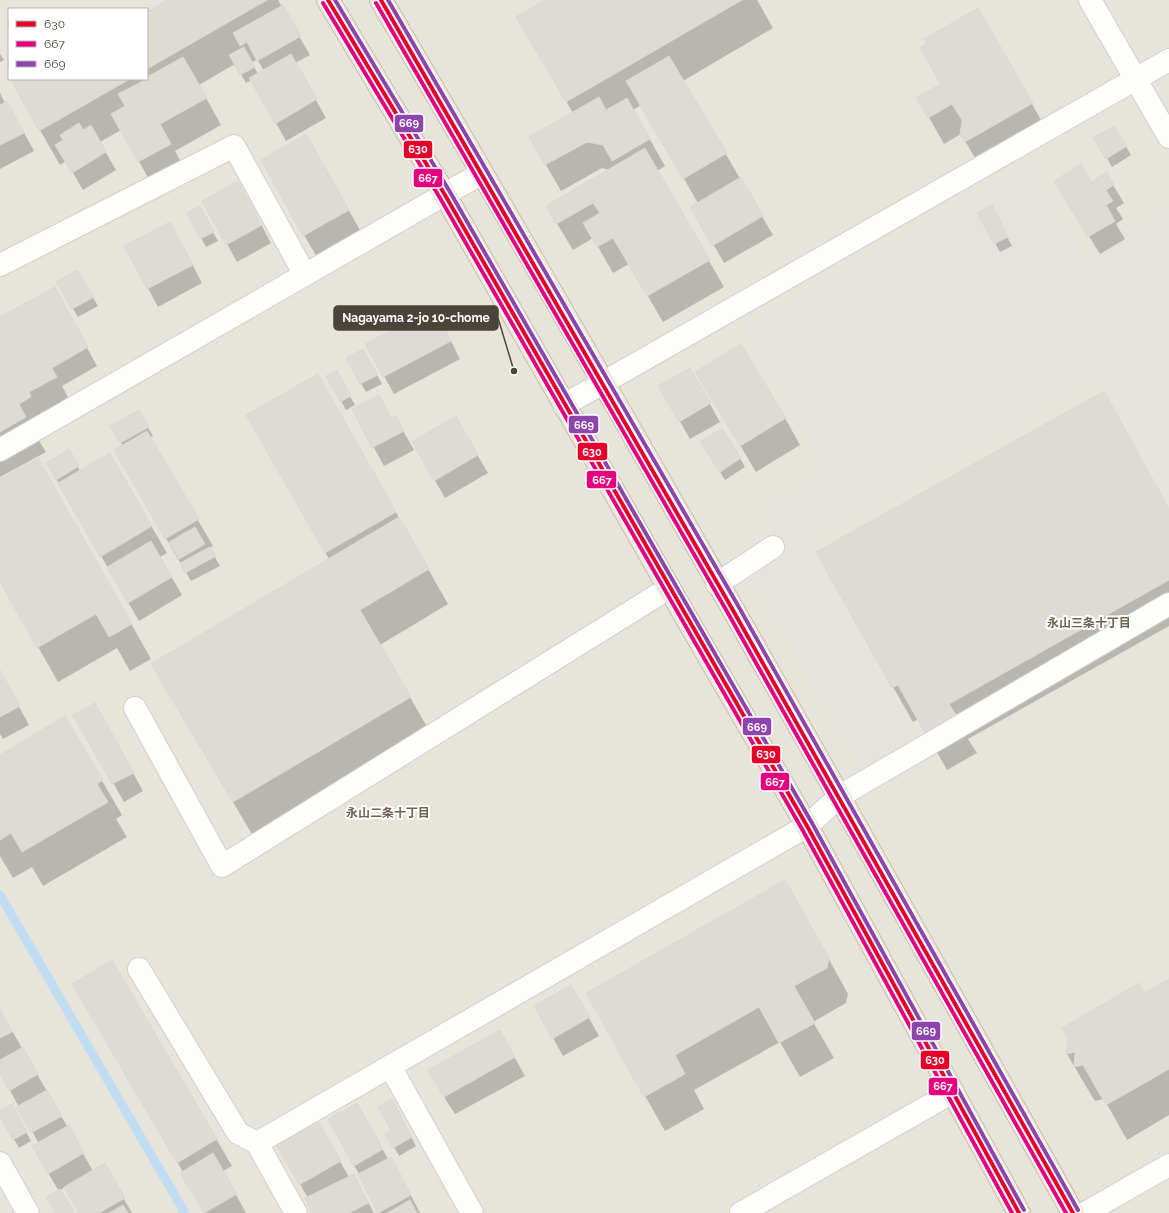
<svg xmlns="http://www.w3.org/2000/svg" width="1169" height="1213" font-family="Raleway,'Noto Sans JP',sans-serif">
	<rect width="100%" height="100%" fill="#f4f2ee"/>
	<path fill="#e7e4dc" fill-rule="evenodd" d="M0 0H1169V1213H0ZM9 9H147V79H9Z"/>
	<path fill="#e6e3df" d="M1031 164 1081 259 1169 208V490L1104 372 803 546 917 736 864 770 739 553 777 528 764 506 827 469 746 328Z"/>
	<path fill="#0003" fill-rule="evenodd" d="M168 0H278L310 55 295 63 326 118 286 141 252 80 246 83 235 64 199 85 221 125 175 151 186 171 154 188 121 130 100 142 116 170 83 190 66 161 60 165 13 83 20 79H147V13ZM257 59 264 71 258 74 252 63Z
		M547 0H757L773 28 683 81 773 235 724 263 692 207 698 203 641 105 633 110 665 166 657 171 724 287 663 322 629 264 613 273 593 238 573 250 547 207 610 170 602 168 561 191 530 137 573 113 518 17Z
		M977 9 1047 130 981 168 961 134 944 144 918 98 942 84Z
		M0 54 4 60 0 62Z
		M0 93 5 103 7 102 34 151 0 169Z
		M1114 127 1131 155 1112 167 1095 138Z
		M321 161 364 237 320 262 304 235Z
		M1106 174 1124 203 1116 208 1123 219 1116 224 1125 239 1100 254 1066 199Z
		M248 200 271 243 237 262 227 244Z
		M199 208 218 241 206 247 201 238Z
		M979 213 996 215 1012 246 1000 252Z
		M180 241 202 283 158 307 126 247Z
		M77 271 98 306 78 317 62 291Z
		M54 288 97 366 62 386 76 412 38 439 46 452 0 477V318Z
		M444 327 460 359 394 394 384 376Z
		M363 350 382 384 366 392 347 359Z
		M690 369 720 422 690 439 660 387Z
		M336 372 355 405 346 410 328 377Z
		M712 398 785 418 800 445 756 472Z
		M338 410 448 604 380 645 430 732 253 836 172 699 329 559 248 416Z
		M353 410 391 419 395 417 414 450 384 466Z
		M138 411 153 436 150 438 213 546 210 548 220 566 191 581 115 451 123 446 111 426Z
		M455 417 488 473 445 498 413 442Z
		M69 451 80 471 109 454 167 553 160 557 182 595 139 621 47 463Z
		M707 451 740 458 745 467 725 480Z
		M0 481 58 494 151 659 130 671 117 648 58 682 0 580Z
		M1169 510V626L968 739 977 753 947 770 918 719 913 722 893 687Z
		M0 672 29 725 3 739 0 734Z
		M75 715 105 722 143 791 124 802Z
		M65 718 122 815 116 819 127 837 43 886 32 867 13 878 0 856V756Z
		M805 916 848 994 846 1003 813 1022 834 1058 800 1077 780 1042 694 1090 704 1109 665 1131 587 994Z
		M112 962 232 1166 223 1171 246 1213H205L182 1173 183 1172 74 984Z
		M1169 980V1115L1127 1140 1104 1099 1095 1101 1087 1088 1067 1054 1069 1039Z
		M571 986 599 1036 563 1056 553 1038Z
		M0 1010 93 1171 104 1164 132 1213H80L65 1187 60 1190 73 1213H57L59 1191 48 1173 39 1144 0 1072Z
		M510 1049 525 1076 455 1114 444 1097Z
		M11 1105 31 1141 19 1148 0 1115V1112Z
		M397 1109 416 1146 399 1156 387 1134 392 1131Z
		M329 1119 367 1122 388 1159 401 1176 420 1213H380Z
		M329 1142 349 1177 353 1175 374 1213H313L308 1198 279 1147Z"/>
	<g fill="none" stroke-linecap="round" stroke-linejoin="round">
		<path stroke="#c0ddf1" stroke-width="9" d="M0 895 185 1213"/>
	</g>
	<path fill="#dedbd6" stroke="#dcd9d4" d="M167 0H267L147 69V12Z
		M545 0H742L566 102 516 17Z
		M283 5 301 36 257 61 247 42 240 46 233 33Z
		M978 8 1033 103 965 142 960 135 962 120 952 104 928 118 916 98 941 84 920 48 927 43 924 39Z
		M244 47 255 67 240 75 229 55Z
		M291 54 317 99 275 124 249 78Z
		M669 56 727 153 683 179 626 81Z
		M183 57 207 98 160 124 171 144 138 162 111 114 125 106 118 94 147 79V77Z
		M18 79H130L39 131 12 82Z
		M599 97 606 110 627 98 650 139 612 161 603 145 587 142 545 165 529 137Z
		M7 101 24 133 0 145V105Z
		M79 123 83 130 91 125 106 152 72 173 55 145 63 140 60 135Z
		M1114 126 1127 146 1106 159 1093 138Z
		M306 134 349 210 303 236 261 160Z
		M645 148 710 260 647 296 613 238 597 247 583 223 600 213 593 203 556 224 546 206Z
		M1081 164 1091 182 1107 172 1114 185 1106 190 1113 201 1106 205 1115 221 1088 237 1054 181Z
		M741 177 763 216 712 246 690 207Z
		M238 181 262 225 226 245 202 201Z
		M992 205 1008 237 994 244 977 213Z
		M200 206 214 232 200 239 187 213Z
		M170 222 193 265 147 289 124 246Z
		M77 270 94 297 72 309 56 282Z
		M55 287 88 347 52 368 18 307Z
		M18 307 57 377 29 392 31 397 19 404 26 417 0 432V317Z
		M434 308 451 341 383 377 365 344Z
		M741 344 786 418 740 446 695 372Z
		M363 349 378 375 360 384 346 358Z
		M690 368 711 403 679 422 658 386Z
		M337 370 351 396 340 402 326 376Z
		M318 374 396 512 325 553 246 415Z
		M1104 391 1169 509V580L949 704 958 718 926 735 898 685 892 688 816 552Z
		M379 395 391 418 396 416 404 431 372 448 352 409Z
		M139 410 149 427 120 443 110 426Z
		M456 416 478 455 434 481 412 442Z
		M722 428 741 458 720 472 700 442Z
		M147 431 199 519 165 539 114 450Z
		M69 449 79 466 56 480 46 463Z
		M110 453 152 526 100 557 58 483Z
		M38 458 132 624 109 637 96 614 37 648 0 582V479Z
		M399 517 429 569 360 610 411 697 233 802 151 664Z
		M195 527 205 544 179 559 169 542Z
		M151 541 172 577 128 603 107 567Z
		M210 547 216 556 185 573 180 563Z
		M0 670 20 706 0 717Z
		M95 703 134 773 112 784 73 715Z
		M65 716 103 780 97 784 108 802 22 852 11 833 0 840V755Z
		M785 880 829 958 827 968 794 986 815 1023 779 1043 759 1007 675 1055 685 1074 644 1097 586 993Z
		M112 960 217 1139 177 1163 72 984Z
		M1169 979V1069L1106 1105 1083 1065 1074 1067 1075 1052 1066 1054 1068 1039 1062 1028 1139 983 1145 993Z
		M571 985 590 1017 552 1039 534 1006Z
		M0 1009 12 1032 0 1038Z
		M500 1030 515 1057 444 1097 428 1070Z
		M23 1047 38 1074 9 1091 0 1074V1060Z
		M47 1090 62 1116 31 1133 16 1107Z
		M392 1099 412 1137 393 1148 385 1134 391 1130 378 1107Z
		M357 1103 383 1149 354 1166 328 1119Z
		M12 1104 27 1132 13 1140 0 1117V1110Z
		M319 1123 341 1161 299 1185 277 1146Z
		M69 1125 84 1153 48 1174 32 1146Z
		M213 1153 237 1194 204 1213 180 1173Z
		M391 1157 411 1195 378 1213 358 1174Z
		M105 1163 125 1198 99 1213H79L64 1187Z
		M354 1174 368 1203 349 1213H312L305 1198Z
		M60 1189 75 1213H56L46 1197Z
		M410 1200 417 1213H387Z
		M123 1205 128 1213H109Z"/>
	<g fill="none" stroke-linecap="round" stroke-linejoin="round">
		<g stroke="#d2d0cb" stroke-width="24">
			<path id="minor" d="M1090 0 1169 137
				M0 265 234 146 305 275
				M564 405 1169 60
				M0 450 482 173
				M717 584 773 547
				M135 708 222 866 669 588
				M139 969 238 1133 257 1143
				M390 1066 472 1213
				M0 1163 28 1213
				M296 1213 257 1143 807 826 840 796 1169 604
				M741 1213 953 1092
				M1085 1213 1169 1165"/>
		</g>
		<g stroke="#ccbfa9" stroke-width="24">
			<path id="highway" d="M328 0 445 195 669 588 807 826 1019 1213
				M381 0C617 401 846 807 1073 1213"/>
		</g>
		<use href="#minor" stroke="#fdfdfc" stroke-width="22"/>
		<use href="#highway" stroke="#ede8db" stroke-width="22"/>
		<g stroke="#fff" stroke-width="7">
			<path id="bus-1" d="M328 0 445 195 807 826 1019 1213
				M381 0 730 605 1073 1213"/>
		</g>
		<g stroke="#fff" stroke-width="7">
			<path id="bus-2" d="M323 3 440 198 802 829 1012 1213
				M376 3 725 608 1066 1213"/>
		</g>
		<g stroke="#fff" stroke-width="7">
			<path id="bus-3" d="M335 0 450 192 812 823 1024 1210
				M388 0 736 602 1078 1210"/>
		</g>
		<use href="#bus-1" stroke="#e4002b" stroke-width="4"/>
		<use href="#bus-2" stroke="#e5007d" stroke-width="4"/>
		<use href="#bus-3" stroke="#8e44ad" stroke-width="4"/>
	</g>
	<g text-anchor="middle" stroke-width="4" stroke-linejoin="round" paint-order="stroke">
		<g font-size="12" font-weight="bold" fill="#6e6250" stroke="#fff">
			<text x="1089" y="627">永山三条十丁目</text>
			<text x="388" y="817">永山二条十丁目</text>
		</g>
	</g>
	<path fill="none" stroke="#4b4439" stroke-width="1.5" d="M514 371L498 318"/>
	<circle fill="#4b4439" stroke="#fff" stroke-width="1.5" cx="514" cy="371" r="4"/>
	<rect fill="#4b4439" stroke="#4b4439" stroke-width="1.5" x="334" y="306" width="164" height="24" rx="4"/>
	<g font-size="12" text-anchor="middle" font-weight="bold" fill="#fff">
		<text x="416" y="322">Nagayama 2-jo 10-chome</text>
	</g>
	<g stroke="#fff" stroke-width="1.5">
		<rect x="394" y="114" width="30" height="19" rx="4" fill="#8e44ad"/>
		<rect x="403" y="140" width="30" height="19" rx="4" fill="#e4002b"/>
		<rect x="413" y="168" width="30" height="20" rx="4" fill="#e5007d"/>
		<rect x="568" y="415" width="31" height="19" rx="4" fill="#8e44ad"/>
		<rect x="577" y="442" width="31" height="19" rx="4" fill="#e4002b"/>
		<rect x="586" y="470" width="31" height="19" rx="4" fill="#e5007d"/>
		<rect x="742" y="717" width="30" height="19" rx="4" fill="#8e44ad"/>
		<rect x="751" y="745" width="30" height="19" rx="4" fill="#e4002b"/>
		<rect x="760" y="772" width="30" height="19" rx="4" fill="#e5007d"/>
		<rect x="911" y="1021" width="30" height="20" rx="4" fill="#8e44ad"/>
		<rect x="920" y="1050" width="30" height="20" rx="4" fill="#e4002b"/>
		<rect x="928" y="1077" width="30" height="19" rx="4" fill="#e5007d"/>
	</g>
	<g font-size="11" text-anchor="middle" font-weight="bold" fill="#fff">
		<text x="409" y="127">669</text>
		<text x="418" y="153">630</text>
		<text x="428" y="182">667</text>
		<text x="584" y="429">669</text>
		<text x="592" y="456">630</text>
		<text x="602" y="484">667</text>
		<text x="757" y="731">669</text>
		<text x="766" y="758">630</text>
		<text x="775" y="786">667</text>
		<text x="926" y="1035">669</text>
		<text x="935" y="1064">630</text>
		<text x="943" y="1090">667</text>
	</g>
	<rect x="8" y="8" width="140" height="72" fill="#ffffff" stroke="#b7b4b0"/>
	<rect x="16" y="21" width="20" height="6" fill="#e4002b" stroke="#b7b4b0"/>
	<text x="44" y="28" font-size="12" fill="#4b4439">630</text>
	<rect x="16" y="41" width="20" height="6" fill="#e5007d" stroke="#b7b4b0"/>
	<text x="44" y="48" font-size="12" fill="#4b4439">667</text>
	<rect x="16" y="61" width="20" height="6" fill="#8e44ad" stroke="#b7b4b0"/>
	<text x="44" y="68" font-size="12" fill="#4b4439">669</text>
</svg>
